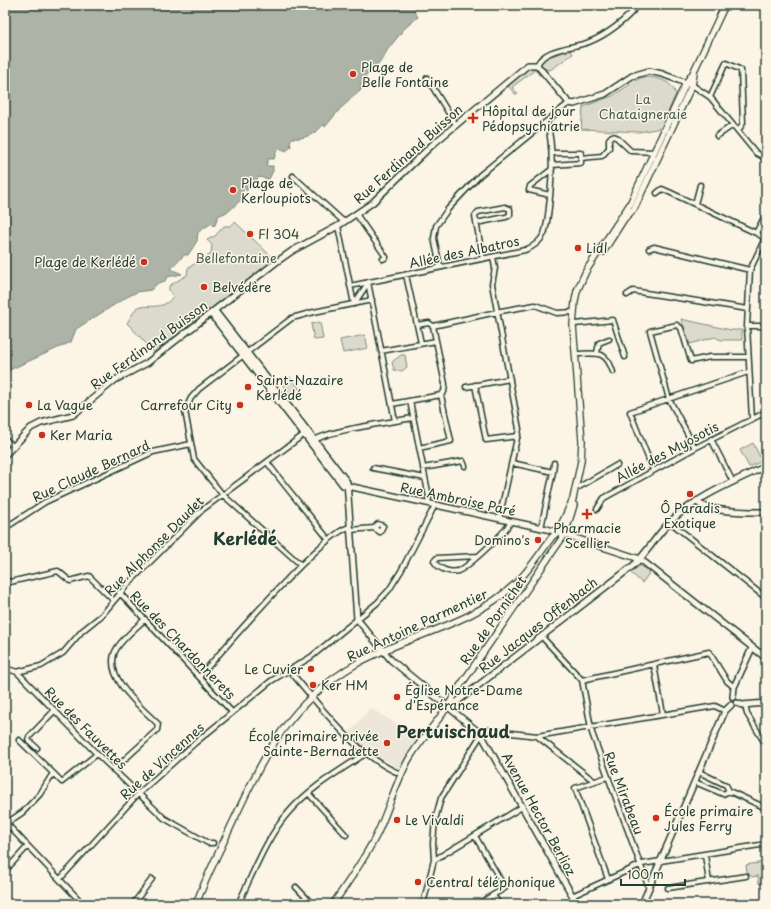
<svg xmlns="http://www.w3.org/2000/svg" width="771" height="909" font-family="'Playpen Sans',sans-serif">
	<rect width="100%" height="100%" fill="#fcf5e5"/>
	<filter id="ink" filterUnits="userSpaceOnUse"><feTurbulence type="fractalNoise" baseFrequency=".025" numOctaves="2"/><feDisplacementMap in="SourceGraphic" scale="8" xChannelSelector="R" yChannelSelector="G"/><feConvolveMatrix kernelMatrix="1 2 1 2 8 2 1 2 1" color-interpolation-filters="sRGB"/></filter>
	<g filter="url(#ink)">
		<path fill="#ece7d8" d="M370 708 419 737 399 768 366 750 349 733Z"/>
		<path fill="#dcdacc" stroke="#7e8c80" d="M570 50 573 54 550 70 542 68 541 61 548 57Z
			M533 67 536 69 540 76 535 70 512 87 518 94H515L508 86V84L529 68Z
			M650 77C663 80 671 81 676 94L661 128 639 132 581 129 583 107 612 96 640 78Z
			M235 222 275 260 154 352 127 323 137 307C151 305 165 310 173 296L169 290V286L187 275 188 268 211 254 212 245 207 240 215 236 224 226H230Z
			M681 319 731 330H742V340H721L715 337 690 344Z
			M320 322 323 339 314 340 311 324Z
			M365 335 368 348 343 353 340 340Z
			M401 355H405L407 367 402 371 394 370 392 362Z
			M290 377 299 388 291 395 282 384Z
			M753 443 762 461 749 467 740 450Z
			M638 566H641L650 572 642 583 630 572Z
			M764 862 766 883 759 884 758 876 752 877 747 872 746 865Z"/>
		<path fill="#aeb3a7" stroke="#758479" d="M5 5H416L414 11 418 17 405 28 388 49 379 64 375 66 361 82V90L340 109 325 127 324 124C317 133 304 140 292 138L290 141 291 147 286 151 282 149 277 150 274 159H268L266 166H273V171L269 179 259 177 246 191V187H244L242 194 243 198 229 211 218 216 215 225 214 226 212 223 198 232 197 241 188 255H184L171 269 182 274 167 277 165 281 158 283 151 290 137 292 125 298 76 329 71 342 5 372Z"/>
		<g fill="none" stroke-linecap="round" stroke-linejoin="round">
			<g stroke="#1f3d34" stroke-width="7">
				<path id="minor" d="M537 65C544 48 574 48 589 42 607 35 626 20 638 5
					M427 78 456 125
					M692 85 710 97 756 153 766 158
					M710 97 726 63 741 70 743 123 738 131
					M717 136 733 125
					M552 153H581V163L552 165
					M581 158 602 156 609 148V139L612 136 616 137 631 151 654 152
					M293 176 344 222
					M657 193 662 189 669 192 756 233
					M550 195 529 190 530 186 552 169
					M695 204 700 185
					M356 214 386 257 383 259
					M766 214 756 233 765 238 766 236
					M476 223 506 217 510 215V209L505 207 478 212 475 216 483 259
					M338 226 354 304
					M649 249 654 247 750 270
					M493 257 495 268 492 284 519 429 499 519
					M440 267 434 238 436 226 448 209 480 175 569 103
					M406 275 421 343
					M368 282 395 421
					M350 286 525 250C533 247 540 242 544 234 547 226 548 216 549 207 552 178 554 149 547 121
					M627 295 633 291 748 309
					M354 304 368 283
					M575 324 613 320 625 357
					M433 326 501 311 535 305 557 313 574 312
					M747 326H766
					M381 351 436 341
					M597 353 599 343 609 339
					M577 354C597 353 606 350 613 372
					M475 385 486 440 518 436
					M466 387 510 379
					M410 401 429 497 428 503
					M392 404 441 395 444 392 445 384 433 326 429 323 417 325
					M752 419 747 326 750 270 765 238
					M5 439 13 446
					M711 439 733 482
					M313 441C329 430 391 422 413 418
					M419 448 451 441 441 395
					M695 448 669 399 650 331 677 325 681 328 691 361 710 357H748
					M267 462C286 488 308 513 328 539
					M512 463 553 472 541 528
					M373 468 425 478
					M423 468 463 461 465 466
					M653 470 630 412 748 372
					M553 472 554 463
					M579 487 617 465
					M597 509 604 498 695 448 766 412
					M670 522 766 598
					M5 528 45 502 153 452 191 444
					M350 530 374 528 380 532 383 526 378 524 374 528
					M478 556 437 558 434 561C438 569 450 573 458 571 467 568 508 530 511 521
					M301 565 222 494 194 459 185 411 191 398 199 389 292 318 314 312 372 300
					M5 580 10 582 58 571 70 581 89 576 113 600
					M119 592 232 712
					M542 637 582 680 592 733 649 888
					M654 665 663 714
					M5 668 17 672 41 666 63 653 82 631 102 615 128 584 202 510 306 433
					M290 671C320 706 357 757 401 774
					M17 672 97 754 164 818 208 843H213
					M200 676C224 649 323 532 350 527
					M582 680 709 652 727 681 734 687
					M745 705 747 714 766 745
					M537 736 594 781
					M19 740 53 773
					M37 748 28 740 29 737 55 710
					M113 770 157 730 158 724C141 707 100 675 117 648 124 637 136 628 145 619
					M699 772 726 785 729 791
					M607 777 575 788 608 879
					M695 782 723 794 729 791
					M729 791 766 808
					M309 794 346 835
					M5 822 83 904
					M7 823 23 812 40 794 53 773 62 782 97 754
					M475 836 505 888 493 895 499 904
					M705 855 709 882
					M434 860 522 807
					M5 871 28 846
					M60 879 138 794 195 743 271 681 311 657 377 603 389 590 401 571 435 505
					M296 887 312 904
					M668 888 746 876
					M572 896 642 864 766 844
					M133 904 152 879
					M238 904C253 874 266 838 288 813 308 789 339 771 365 754
					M423 904 434 860 433 843 435 820 441 798 483 732 487 730 537 736 715 706 725 711
					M479 904 493 895"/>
			</g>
			<g stroke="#1f3d34" stroke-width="8">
				<path id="tertiary" d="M215 311 347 482 357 619 391 660 481 734 577 904
					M211 314 343 485 547 529 640 559 766 658
					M5 455 31 428 41 423 73 415 115 380 147 363 275 263 292 251 338 226 372 203 432 145 528 65H537L569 103 574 104 605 94 632 76 649 71 662 74 689 84
					M696 501C707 513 750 512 766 512
					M733 697 734 687 752 648
					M737 703 742 705 766 703
					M449 708 634 565C648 552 657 534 671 521 698 496 733 482 766 466
					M642 904 725 711 731 705"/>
			</g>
			<g stroke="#1f3d34" stroke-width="8">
				<path id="secondary" d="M603 252 624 219 634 209 692 85 694 74
					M196 904C206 877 220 850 232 824 264 756 287 704 356 664 407 635 471 626 515 584 529 571 540 553 552 537L558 532 573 499 581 461 582 441 573 325 575 301 577 291 586 271 630 204 686 83 693 73 725 5
					M333 904C349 881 366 857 378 832 389 808 396 782 409 759 423 735 444 717 456 692L558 544 565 534 574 505"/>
			</g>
			<use href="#minor" stroke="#fcf5e5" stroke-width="4"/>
			<use href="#tertiary" stroke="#fcf5e5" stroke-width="5"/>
			<use href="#secondary" stroke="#fcf5e5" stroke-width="5.5"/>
		</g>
	</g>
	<g fill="#c8321e" stroke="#fcf5e5" stroke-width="1.5">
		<circle cx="353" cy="74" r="4"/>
		<path d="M471 112h4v4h4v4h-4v4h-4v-4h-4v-4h4z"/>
		<circle cx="233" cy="190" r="4"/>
		<circle cx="250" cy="234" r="4"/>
		<circle cx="578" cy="248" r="4"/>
		<circle cx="144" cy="262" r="4"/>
		<circle cx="204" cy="287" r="4"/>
		<circle cx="248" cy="387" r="4"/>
		<circle cx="29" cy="405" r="4"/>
		<circle cx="240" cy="405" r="4"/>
		<circle cx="42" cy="435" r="4"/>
		<circle cx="690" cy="494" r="4"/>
		<path d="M585 508h4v4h4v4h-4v4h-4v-4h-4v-4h4z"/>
		<circle cx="538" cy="540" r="4"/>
		<circle cx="311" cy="669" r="4"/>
		<circle cx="313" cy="685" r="4"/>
		<circle cx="397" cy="697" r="4"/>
		<circle cx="387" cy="743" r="4"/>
		<circle cx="656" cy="818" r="4"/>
		<circle cx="397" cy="820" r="4"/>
		<circle cx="418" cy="882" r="4"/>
	</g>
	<g text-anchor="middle" stroke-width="3" stroke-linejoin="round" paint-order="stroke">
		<g font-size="13" fill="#1f3d34" stroke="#fcf5e5" text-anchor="start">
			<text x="361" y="72">Plage de<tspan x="361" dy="15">Belle Fontaine</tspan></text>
			<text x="482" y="116">Hôpital de jour<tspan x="482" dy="15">Pédopsychiatrie</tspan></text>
			<text x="241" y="188">Plage de<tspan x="241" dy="15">Kerloupiots</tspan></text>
			<text x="258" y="239">Fl 304</text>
			<text x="586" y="253">Lidl</text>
			<text x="136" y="267" text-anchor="end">Plage de Kerlédé</text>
			<text x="212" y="292">Belvédère</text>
			<text x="256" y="385">Saint-Nazaire<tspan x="256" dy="15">Kerlédé</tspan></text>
			<text x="37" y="410">La Vague</text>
			<text x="232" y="410" text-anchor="end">Carrefour City</text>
			<text x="50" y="440">Ker Maria</text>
			<text x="690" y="513" text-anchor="middle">Ô Paradis<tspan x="690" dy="15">Exotique</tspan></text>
			<text x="587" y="533" text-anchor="middle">Pharmacie<tspan x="587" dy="15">Scellier</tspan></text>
			<text x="530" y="545" text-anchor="end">Domino's</text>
			<text x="303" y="674" text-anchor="end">Le Cuvier</text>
			<text x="321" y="690">Ker HM</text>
			<text x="405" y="695">Église Notre-Dame<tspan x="405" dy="15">d'Espérance</tspan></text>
			<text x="379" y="741" text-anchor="end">École primaire privée<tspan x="379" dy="15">Sainte-Bernadette</tspan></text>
			<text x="664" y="816">École primaire<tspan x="664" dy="15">Jules Ferry</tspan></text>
			<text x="405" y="825">Le Vivaldi</text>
			<text x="426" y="887">Central téléphonique</text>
		</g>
		<g font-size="13" fill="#455c52" stroke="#fcf5e5">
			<text x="643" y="104">La<tspan x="643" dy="15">Chataigneraie</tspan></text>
			<text x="236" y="263">Bellefontaine</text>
		</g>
		<g font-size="13" fill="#1f3d34" stroke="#fcf5e5">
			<text transform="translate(408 154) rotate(-42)" y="5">Rue Ferdinand Buisson</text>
			<text transform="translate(464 252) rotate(-12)" y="5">Allée des Albatros</text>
			<text transform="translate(149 345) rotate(-36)" y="5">Rue Ferdinand Buisson</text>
			<text transform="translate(667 452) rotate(-28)" y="5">Allée des Myosotis</text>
			<text transform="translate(91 471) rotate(-25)" y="5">Rue Claude Bernard</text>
			<text transform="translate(458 499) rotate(12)" y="5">Rue Ambroise Paré</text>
			<text transform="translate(154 546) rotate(-45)" y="5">Rue Alphonse Daudet</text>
			<text transform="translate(493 620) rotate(-55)" y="5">Rue de Pornichet</text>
			<text transform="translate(417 625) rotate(-25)" y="5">Rue Antoine Parmentier</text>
			<text transform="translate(538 625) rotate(-38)" y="5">Rue Jacques Offenbach</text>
			<text transform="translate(183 645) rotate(46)" y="5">Rue des Chardonnerets</text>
			<text transform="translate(86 728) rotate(45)" y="5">Rue des Fauvettes</text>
			<text transform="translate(162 761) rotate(-42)" y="5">Rue de Vincennes</text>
			<text transform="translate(624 793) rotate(69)" y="5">Rue Mirabeau</text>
			<text transform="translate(539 814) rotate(61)" y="5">Avenue Hector Berlioz</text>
		</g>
		<g font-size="17" font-weight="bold" fill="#1f3d34" stroke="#fcf5e5">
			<text x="245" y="545">Kerlédé</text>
			<text x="453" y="738">Pertuischaud</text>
		</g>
	</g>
	<rect width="771" height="909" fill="none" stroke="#fcf5e5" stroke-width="20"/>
	<rect x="10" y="10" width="751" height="889" fill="none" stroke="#1f3d34" stroke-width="1.5" filter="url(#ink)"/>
	<path d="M621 879v6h64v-6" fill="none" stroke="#1f3d34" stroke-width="2"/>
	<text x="627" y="879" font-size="12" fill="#1f3d34" stroke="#fcf5e5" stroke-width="3" paint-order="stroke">100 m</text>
</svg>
